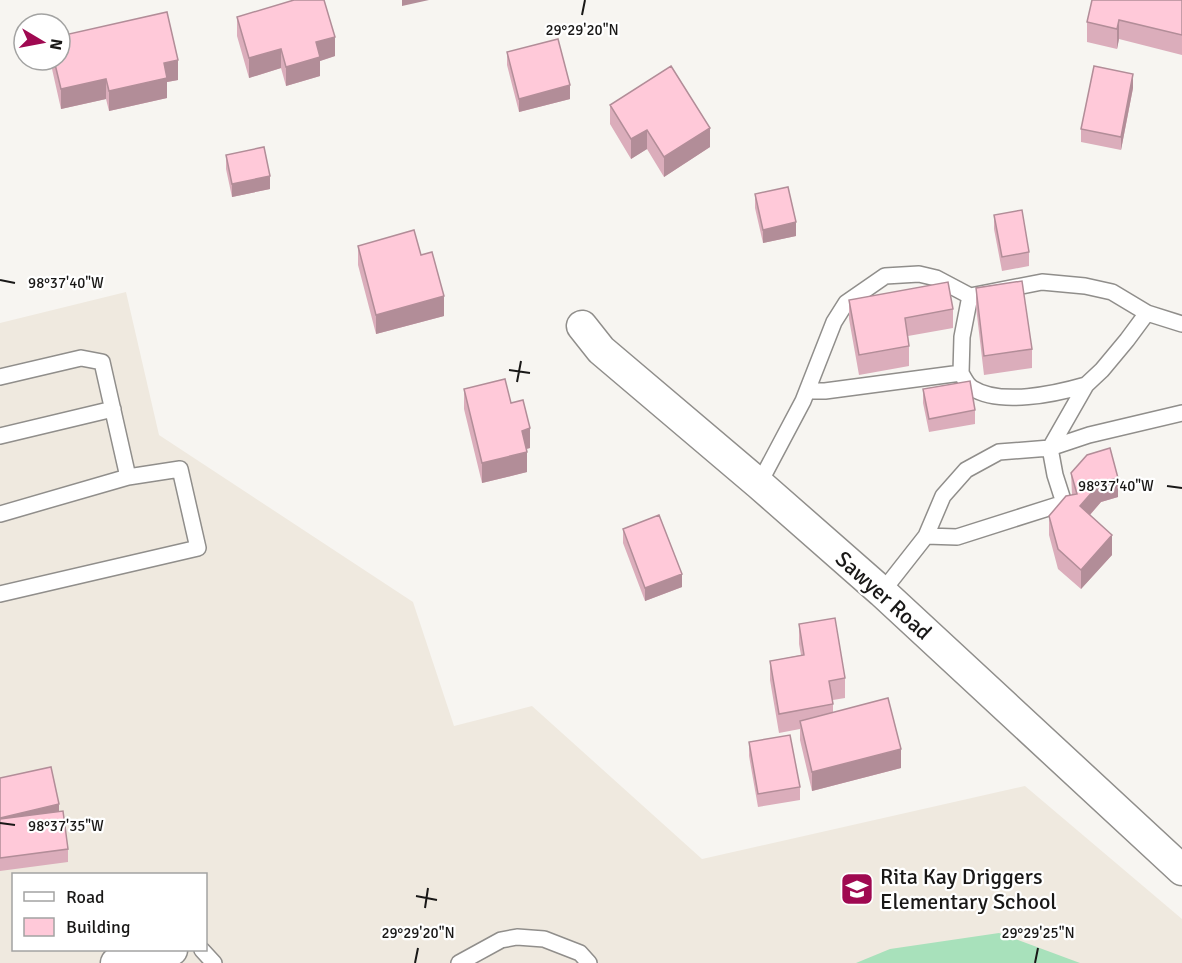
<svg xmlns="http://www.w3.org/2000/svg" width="1182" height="963" font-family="Signika,sans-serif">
	<rect width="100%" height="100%" fill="#f7f5f1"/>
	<path fill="#efe9df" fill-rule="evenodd" d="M126 292 159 435 413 602 454 726 532 706 702 859 1025 786 1182 919V963H0V323ZM14 874H206V950H14Z"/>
	<path fill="#a8e1bb" d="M999 933 1080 963H856L890 949Z"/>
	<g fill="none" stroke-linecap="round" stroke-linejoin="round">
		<g stroke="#908e8b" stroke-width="18">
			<path id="lane" d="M961 373C964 378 967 385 972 388 1000 406 1055 394 1086 385
				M0 377 81 358 102 362 128 477
				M808 391H825L961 373 962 337 970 296
				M0 436 113 409
				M759 484 803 401 834 322 846 303 885 276 919 274 936 278 970 296 1042 282 1085 286 1112 292 1147 313 1182 324
				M0 514 128 477 180 469 198 548 0 594
				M926 536 943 496 966 470 999 452 1050 448 1089 435 1182 413
				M882 592 926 536 957 537 1064 503 1055 475 1050 448 1086 385 1102 370 1127 340 1147 313
				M202 950 214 963
				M459 963 501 940 517 937 544 939 580 953 589 963"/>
		</g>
		<g stroke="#908e8b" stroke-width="33">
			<path id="street" d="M582 326 601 350 759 484 882 592 1182 870
				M116 963 172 950"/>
		</g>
		<use href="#lane" stroke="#fff" stroke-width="15"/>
		<use href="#street" stroke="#fff" stroke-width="30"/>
	</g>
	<path fill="#dbadbb" d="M1182 0V55L1119 39 1117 49 1087 42V22Z
		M237 17 335 56 320 61V76L286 86 281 68 249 78 237 36Z
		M507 52 570 99 519 112 507 65Z
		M50 60H60L178 80 167 82V98L109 111 106 99 61 109Z
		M1133 88 1121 150 1081 142V129Z
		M610 105 710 147 664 177 647 149 631 159 610 124Z
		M226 155 270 189 232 197 226 169Z
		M755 194 796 236 763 243 755 208Z
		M994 215 1029 252V266L1002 271 994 229Z
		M358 246 421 255 444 316 376 334 358 265Z
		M976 288 1032 349V368L984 375 976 307Z
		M849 300 953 309V328L908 336 909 346V366L859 375 849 319Z
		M464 389 511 403 530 448 526 449 527 472 482 483 464 409Z
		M923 389 975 410V424L929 432 923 403Z
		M1071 473 1118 497 1101 502 1090 515 1112 555 1081 589 1058 569 1049 535V516L1072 495Z
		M623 529 682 587 645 601 623 543Z
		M799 624 845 678V698L833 700V712L901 768 812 791 800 740V729L779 733 770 680V661L801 655 799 644Z
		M749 742 800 787V800L758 807 749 756Z
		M0 778 59 811 68 849V862L0 871Z"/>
	<path fill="#b28d98" d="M402 0H429L402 6Z
		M1119 20V39L1117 49V29Z
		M335 37V56L320 61V76L286 86V67L316 42Z
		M281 49V68L249 78V58Z
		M178 60V80L167 82V98L109 111V91L164 63Z
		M1133 74V88L1121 150V137Z
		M106 79V99L61 109V89Z
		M570 85V99L519 112V99Z
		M710 128V147L664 177V157Z
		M647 130V149L631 159V139Z
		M270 176V189L232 197V184Z
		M796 222V236L763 243V230Z
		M444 296V316L376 334V315Z
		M530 428V448L522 450V431Z
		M527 452V472L482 483V463Z
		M1118 478V497L1101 502 1080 526V506L1101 482Z
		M1112 535V555L1081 589V570Z
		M682 574V587L645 601V588Z
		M901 749V768L812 791V772Z
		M59 804V817L0 831V818Z"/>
	<path fill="#ffc9d9" stroke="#b28d98" stroke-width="1.5" d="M294 0H324L335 37 316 42 320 57 286 67 281 49 249 58 237 17Z
		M1092 0H1182V35L1119 20 1117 29 1087 22Z
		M167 12 178 60 164 63 167 78 109 91 106 79 61 89 54 60H60V36Z
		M558 39 570 85 519 99 507 52Z
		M671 66 710 128 664 157 647 130 631 139 610 105Z
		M1094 66 1133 74 1121 137 1081 129Z
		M264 147 270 176 232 184 226 155Z
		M788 187 796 222 763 230 755 194Z
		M1022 210 1029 252 1002 257 994 215Z
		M414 230 421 255 432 252 444 296 376 315 358 246Z
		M1022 281 1032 349 984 356 976 288Z
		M948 282 953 309 905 318 909 346 859 355 849 300Z
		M505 379 511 403 523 400 530 428 522 431 527 452 482 463 464 389Z
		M970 381 975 410 929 419 923 389Z
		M1110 448 1118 478 1101 482 1080 506 1112 535 1081 570 1058 549 1049 516 1066 496 1077 494 1071 473 1087 455Z
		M659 515 682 574 645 588 623 529Z
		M835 618 845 678 829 681 833 704 779 714 770 661 804 655 799 624Z
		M888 698 901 749 812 772 800 721Z
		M790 735 800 787 758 794 749 742Z
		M51 767 59 804 0 818V778Z
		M63 811 68 849 0 858V819Z"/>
	<path fill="none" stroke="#191817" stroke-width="2" d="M582 15 585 0M0 280 15 283M509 370 530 373M517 382 521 361M1167 486 1182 488M0 823 15 825M416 896 437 900M425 908 428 888M415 963 418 948M1035 963 1038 948"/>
	<defs>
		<g id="school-square" transform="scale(1.725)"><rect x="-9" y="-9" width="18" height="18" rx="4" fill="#9f0951" stroke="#fff"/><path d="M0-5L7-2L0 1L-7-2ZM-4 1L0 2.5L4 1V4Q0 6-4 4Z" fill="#fff"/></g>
	</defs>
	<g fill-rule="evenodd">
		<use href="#school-square" x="857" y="889"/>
	</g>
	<g text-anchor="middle" stroke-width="4.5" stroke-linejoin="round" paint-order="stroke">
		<g font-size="22" fill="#191817" stroke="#fff">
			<text transform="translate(884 595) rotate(42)" y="8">Sawyer Road</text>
		</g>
		<g font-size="22" fill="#191817" stroke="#fff" text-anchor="start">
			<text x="880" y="884">Rita Kay Driggers<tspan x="880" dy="25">Elementary School</tspan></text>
		</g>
	</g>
	<g font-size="15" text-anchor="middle" fill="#191817" stroke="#fff" stroke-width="4.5" stroke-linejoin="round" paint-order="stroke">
		<text x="582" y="35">29°29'20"N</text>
		<text x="66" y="288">98°37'40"W</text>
		<text x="1116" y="491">98°37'40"W</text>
		<text x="66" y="831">98°37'35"W</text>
		<text x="418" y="938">29°29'20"N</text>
		<text x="1038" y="938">29°29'25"N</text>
	</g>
	<rect x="12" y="873" width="195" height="78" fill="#ffffff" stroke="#a3a3a2" stroke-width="1.5"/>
	<rect x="24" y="892" width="30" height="9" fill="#ffffff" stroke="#a3a3a2" stroke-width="1.5"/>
	<text x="66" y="903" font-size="18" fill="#191817">Road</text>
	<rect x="24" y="918" width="30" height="18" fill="#ffc9d9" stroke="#a3a3a2" stroke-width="1.5"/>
	<text x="66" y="933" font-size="18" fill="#191817">Building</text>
	<g transform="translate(42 42) rotate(100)"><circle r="28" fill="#ffffff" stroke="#a3a3a2" stroke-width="1.5"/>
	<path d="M0-4.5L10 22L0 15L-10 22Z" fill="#9f0951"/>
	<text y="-9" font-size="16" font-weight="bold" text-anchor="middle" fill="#191817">N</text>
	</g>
</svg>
